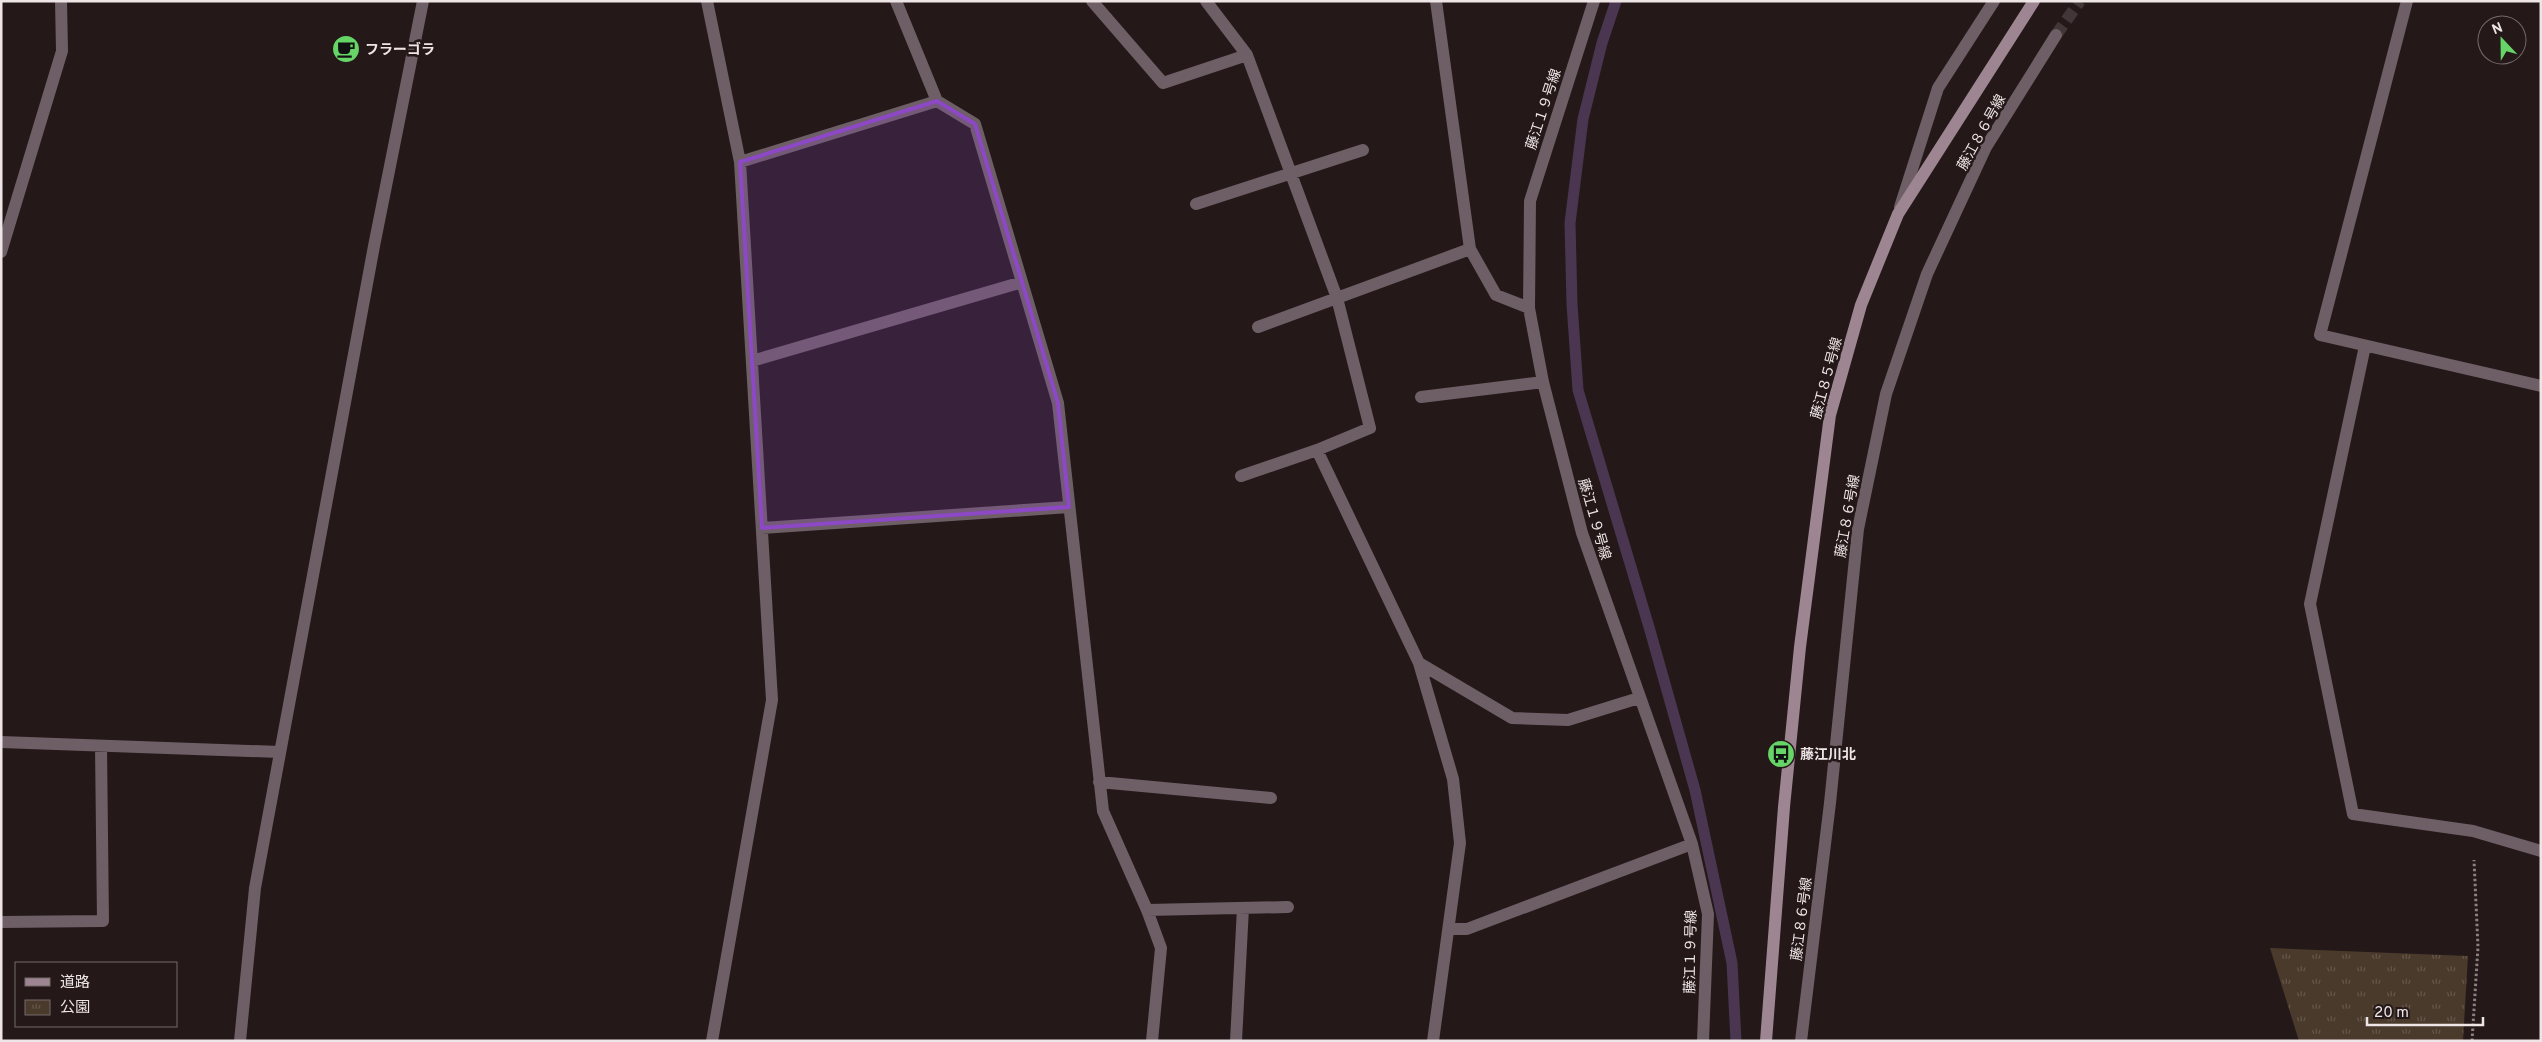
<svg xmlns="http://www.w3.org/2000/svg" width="2542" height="1042" font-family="Overpass,'Noto Sans JP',sans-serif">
	<defs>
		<pattern id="park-tufts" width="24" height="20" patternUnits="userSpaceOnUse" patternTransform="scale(1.25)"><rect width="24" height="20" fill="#4a3a2b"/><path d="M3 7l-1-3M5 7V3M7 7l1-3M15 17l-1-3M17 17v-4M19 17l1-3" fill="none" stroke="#64564a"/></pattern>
	</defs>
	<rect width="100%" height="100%" fill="#241819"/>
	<path fill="url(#park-tufts)" d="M2270 948 2468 956 2463 1041H2299Z"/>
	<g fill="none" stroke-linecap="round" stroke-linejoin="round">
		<path stroke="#4a3651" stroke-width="11" d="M1616 1 1602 43 1583 119 1570 223 1572 304 1578 390 1649 627 1695 790 1732 963 1736 1041"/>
		<path stroke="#423738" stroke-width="12" stroke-dasharray="12 6" stroke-linecap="butt" d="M2056 35 2080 1"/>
		<path stroke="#8c8182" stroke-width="3" stroke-dasharray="2.5 2.5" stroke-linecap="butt" d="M2472 1041 2478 947 2474 860"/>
		<path stroke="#6e5e66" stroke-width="12" d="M707 1 740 162 772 700 712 1041
			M896 1 937 101 975 124 1058 403 1103 811 1147 910 1161 948 1152 1041
			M1092 1 1163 83 1247 55
			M1206 1 1247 55 1337 298 1370 428 1317 450 1241 476
			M1436 1 1470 249 1496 295 1529 308
			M1594 1 1530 201 1529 308 1543 382 1582 533 1692 844 1708 914 1703 1041
			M2407 1 2320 335 2541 386
			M740 162 937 101
			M1196 204 1363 150
			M1900 207 1938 88 1994 1
			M1 252 62 51 61 1
			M1258 327 1470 249
			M2365 346 2310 604 2353 814 2473 831 2541 851
			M752 361 1022 282
			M1421 397 1543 382
			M1317 450 1419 663 1512 718 1568 720 1639 698
			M762 528 1069 507
			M1419 663 1453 779 1460 843 1433 1041
			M1 742 280 752
			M1099 782 1271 798
			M1147 910 1288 907
			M1 922 103 921 101 746
			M1449 929H1467L1692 844
			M240 1041 255 888 374 246 423 1
			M1236 1041 1243 908
			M1801 1041 1830 803 1858 529 1886 394 1927 274 1986 147 2056 35"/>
		<path stroke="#9d8592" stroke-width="12" d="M1766 1041 1784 807 1800 647 1830 415 1861 305 1898 214 2034 1"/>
	</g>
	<path fill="#8c48c5" fill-opacity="0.2" stroke="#8c48c5" stroke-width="4" stroke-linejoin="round" d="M937 101 975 124 1058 403 1069 507 762 528 740 162Z"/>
	<defs>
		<g id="cafe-disc" transform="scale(1.4375)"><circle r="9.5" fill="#66d467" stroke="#241819"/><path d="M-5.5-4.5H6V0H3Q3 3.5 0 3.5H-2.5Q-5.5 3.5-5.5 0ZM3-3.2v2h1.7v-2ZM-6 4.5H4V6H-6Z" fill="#111"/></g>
		<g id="bus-disc" transform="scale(1.4375)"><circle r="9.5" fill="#66d467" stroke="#241819"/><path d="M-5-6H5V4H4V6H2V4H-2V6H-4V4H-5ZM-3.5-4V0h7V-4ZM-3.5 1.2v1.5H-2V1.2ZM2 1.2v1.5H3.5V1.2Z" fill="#111"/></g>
	</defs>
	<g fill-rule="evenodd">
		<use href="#cafe-disc" x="346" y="49"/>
		<use href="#bus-disc" x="1781" y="754"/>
	</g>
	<g text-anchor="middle" stroke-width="5" stroke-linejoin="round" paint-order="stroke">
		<g font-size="14" font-weight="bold" fill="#eee5e6" stroke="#241819" text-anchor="start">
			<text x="365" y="54">フラーゴラ</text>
			<text x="1800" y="759">藤江川北</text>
		</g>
		<g font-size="14" fill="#eee5e6" stroke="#241819">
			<text transform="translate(1543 109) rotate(-72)" y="5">藤江１９号線</text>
			<text transform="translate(1981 132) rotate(-61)" y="5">藤江８６号線</text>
			<text transform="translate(1826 378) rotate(-75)" y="5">藤江８５号線</text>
			<text transform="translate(1847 516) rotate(-80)" y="5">藤江８６号線</text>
			<text transform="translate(1595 519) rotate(74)" y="5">藤江１９号線</text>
			<text transform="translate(1801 919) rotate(-83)" y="5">藤江８６号線</text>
			<text transform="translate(1690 952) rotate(-89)" y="5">藤江１９号線</text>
		</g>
	</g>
	<rect width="2542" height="1042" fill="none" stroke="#eee5e6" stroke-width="5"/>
	<rect x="15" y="962" width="162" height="65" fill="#241819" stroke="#756a6b"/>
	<rect x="25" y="978" width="25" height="8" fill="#9d8592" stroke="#756a6b"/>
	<text x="60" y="987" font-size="15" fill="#eee5e6">道路</text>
	<rect x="25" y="1000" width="25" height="15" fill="url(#park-tufts)" stroke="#756a6b"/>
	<text x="60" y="1012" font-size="15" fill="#eee5e6">公園</text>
	<g transform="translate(2502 40) rotate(338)"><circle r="24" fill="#241819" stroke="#756a6b"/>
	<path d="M0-4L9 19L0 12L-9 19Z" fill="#66d467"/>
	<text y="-8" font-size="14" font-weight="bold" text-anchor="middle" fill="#eee5e6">N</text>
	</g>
	<path d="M2367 1017v8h116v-8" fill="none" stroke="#eee5e6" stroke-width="2.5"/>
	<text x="2374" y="1017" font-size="15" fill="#eee5e6" stroke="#241819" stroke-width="4" paint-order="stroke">20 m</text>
</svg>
